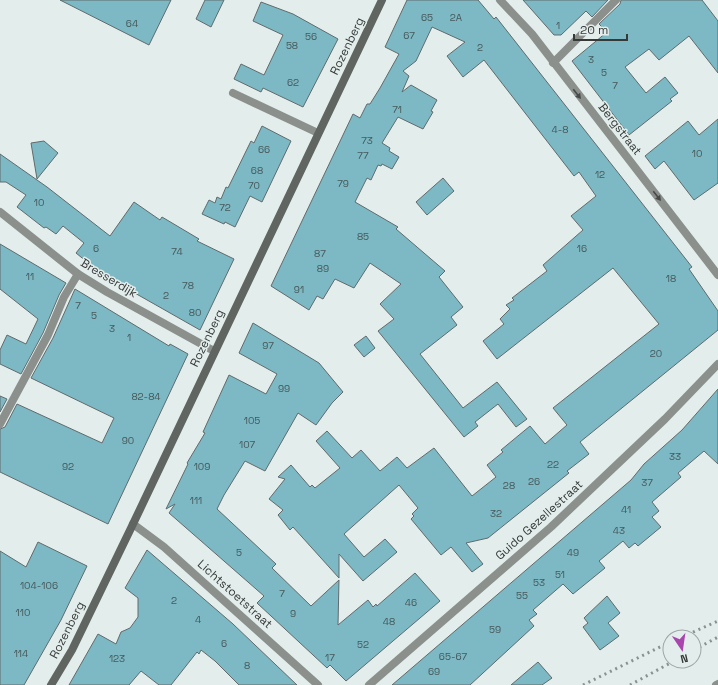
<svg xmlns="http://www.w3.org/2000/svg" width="718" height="685" font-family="'Space Grotesk',sans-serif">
	<rect width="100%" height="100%" fill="#e3eeec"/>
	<path fill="#7cb9c4" stroke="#606a6c" d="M60 0H171L149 45Z
		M205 0H224L211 27 196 19Z
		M407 0H478L494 19 496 17 692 267 689 269 718 311V330L580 442 589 454 567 471 569 473 488 538 466 543 483 564 472 572 451 547 441 555 411 519 414 516 412 514 418 508 399 485 344 534 364 557 385 539 397 552 363 581 339 554V578L293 527 290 530 278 515 283 510 269 499 285 479 278 477 291 465 310 487 312 485 315 488 340 468 316 441 327 431 352 458 361 450 380 471 397 457 407 468 434 448 472 496 496 477 487 465 503 452 501 450 530 426 545 444 567 425 553 408 659 324 613 268 497 359 483 341 504 324 500 319 510 309 506 305 514 300 512 298 547 271 543 265 583 230 571 216 596 196 579 172 574 176 484 60 463 77 447 56 465 42 432 27 416 61 403 71 409 76 402 92 411 85 437 100 431 111 433 112 423 129 398 117 382 143 390 148 389 151 399 157 392 169 382 164 381 166 378 165 371 180 367 178 355 202 398 227 396 229 445 271 439 277 463 307 451 317 457 325 420 354 463 408 497 382 527 419 516 427 498 404 475 422 478 426 464 437 378 331 394 319 380 304 401 284 370 263 354 288 335 279 323 299 317 296 309 310 271 286 353 114 360 118 367 104H370L380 88 399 54 385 47Z
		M523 0H608L592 17 586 11 561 35H554Z
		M621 0H702L718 21V73L689 36 659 60 649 49 625 67 646 93 665 77 678 93 670 99 672 101 629 135 572 61 607 32 599 24 620 4Z
		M261 2 293 14 338 39 303 107 263 88 261 92 234 79 241 64 264 75 283 35 253 21Z
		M718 119V183L694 200 664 161 655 169 645 156 688 121 699 135Z
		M262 126 291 141 262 202 250 196 235 227 225 222 224 224 202 214 209 200 215 203 217 197 221 199 226 187 228 188 251 141 254 143Z
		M44 141 58 153 37 179 31 143Z
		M0 154 47 187 110 236 134 202 160 220 162 217 199 239 197 241 234 259 200 330 103 275 76 253 84 243 63 226 56 234 46 227 44 228 17 207 26 195 6 182H0Z
		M443 178 454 191 427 215 416 202Z
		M0 244 66 283 59 295 43 333 21 374 0 364V350L7 335 26 344 38 319 0 289Z
		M75 289 169 346 170 344 188 354 108 524 0 472V429L5 427 17 404 102 443 114 418 31 378 53 338Z
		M253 323 319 363 343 392 332 403 316 425 298 413 265 471 245 461 224 495 217 509 276 564 272 568 311 606 339 580 338 625 368 600 373 607 376 604 377 606 415 573 440 601 346 681 330 665 327 668 257 603 264 596 169 513 175 504 166 509 188 464 187 463 205 433 203 432 229 375 266 394 277 374 239 353Z
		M366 336 375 348 364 357 354 345Z
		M718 389V464L704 451 678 473 681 477 652 502 659 511 652 517 661 527 638 546 635 543 629 548 623 541 599 561 605 568 573 594 563 584 533 610 537 614 529 620 534 626 470 685H392L631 480 644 464 682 430Z
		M0 396 7 399 0 412Z
		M38 542 87 566 61 620 24 685H0V551L26 567Z
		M147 550 233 624 297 685H239L215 661 201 650 199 654 197 652 171 685H159L141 671 129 685H69L98 634 116 644 121 632 130 628 138 617V598L125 588Z
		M607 596 620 613 608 623 619 636 600 650 583 627 588 623 584 618Z
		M538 662 552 678 542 685H511Z"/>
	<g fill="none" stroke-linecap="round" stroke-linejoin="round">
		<path stroke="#8c908d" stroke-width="8" d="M233 93 318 133
			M0 424 48 335 64 297 78 274"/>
		<path stroke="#8c908d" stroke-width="8" d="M500 0 532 34 718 275
			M553 63 616 0
			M0 212 78 274 107 292 214 351
			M133 524 164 547 318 685
			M369 685 551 527 665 419 718 364
			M716 685 718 684"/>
		<path stroke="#606561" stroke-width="8" d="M51 685 72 650 133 524 382 0"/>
		<path stroke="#8a9190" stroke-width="3" stroke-dasharray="2 4" stroke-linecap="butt" d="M682 637 718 621
			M694 650 718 637
			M583 685 670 642
			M630 685 674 661"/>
	</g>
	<defs><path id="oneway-solid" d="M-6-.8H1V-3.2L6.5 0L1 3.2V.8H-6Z"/></defs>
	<g fill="#464a49">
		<use href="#oneway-solid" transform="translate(577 94) rotate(52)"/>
		<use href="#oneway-solid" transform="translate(657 196) rotate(52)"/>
	</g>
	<g text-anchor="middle" stroke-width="3" stroke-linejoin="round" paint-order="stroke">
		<g font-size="10" fill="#47595b">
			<text x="427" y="21">65</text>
			<text x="456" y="21">2A</text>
			<text x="132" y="27">64</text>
			<text x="558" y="29">1</text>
			<text x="409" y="39">67</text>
			<text x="311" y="40">56</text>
			<text x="292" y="49">58</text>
			<text x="480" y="51">2</text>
			<text x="591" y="63">3</text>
			<text x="604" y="76">5</text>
			<text x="293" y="86">62</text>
			<text x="615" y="89">7</text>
			<text x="397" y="113">71</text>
			<text x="560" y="133">4-8</text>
			<text x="367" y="144">73</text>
			<text x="264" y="153">66</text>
			<text x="697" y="157">10</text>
			<text x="363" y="159">77</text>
			<text x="257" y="174">68</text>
			<text x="600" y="178">12</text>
			<text x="343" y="187">79</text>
			<text x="254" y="189">70</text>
			<text x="39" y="206">10</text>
			<text x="225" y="211">72</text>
			<text x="363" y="240">85</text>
			<text x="96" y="252">6</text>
			<text x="582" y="252">16</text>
			<text x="177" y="255">74</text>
			<text x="320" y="257">87</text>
			<text x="323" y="272">89</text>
			<text x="30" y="280">11</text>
			<text x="671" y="282">18</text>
			<text x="188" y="289">78</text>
			<text x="299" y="293">91</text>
			<text x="166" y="299">2</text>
			<text x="78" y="309">7</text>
			<text x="195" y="316">80</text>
			<text x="94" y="319">5</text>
			<text x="112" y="332">3</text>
			<text x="129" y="341">1</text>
			<text x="268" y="349">97</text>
			<text x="656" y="357">20</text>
			<text x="284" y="392">99</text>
			<text x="146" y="400">82-84</text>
			<text x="252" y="424">105</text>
			<text x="128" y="444">90</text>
			<text x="247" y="448">107</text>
			<text x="675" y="460">33</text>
			<text x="553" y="468">22</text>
			<text x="68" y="470">92</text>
			<text x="202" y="470">109</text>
			<text x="534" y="485">26</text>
			<text x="647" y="486">37</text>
			<text x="509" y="489">28</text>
			<text x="196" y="504">111</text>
			<text x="626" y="513">41</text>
			<text x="496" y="517">32</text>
			<text x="619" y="534">43</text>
			<text x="239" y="556">5</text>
			<text x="573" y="556">49</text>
			<text x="560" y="578">51</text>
			<text x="539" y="586">53</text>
			<text x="39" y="589">104-106</text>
			<text x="282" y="597">7</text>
			<text x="522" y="599">55</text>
			<text x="174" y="604">2</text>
			<text x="411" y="606">46</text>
			<text x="23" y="616">110</text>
			<text x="293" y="617">9</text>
			<text x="198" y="623">4</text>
			<text x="389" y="625">48</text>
			<text x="495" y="633">59</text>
			<text x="224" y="647">6</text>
			<text x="363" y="648">52</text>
			<text x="21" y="657">114</text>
			<text x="453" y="660">65-67</text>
			<text x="330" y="661">17</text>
			<text x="117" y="662">123</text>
			<text x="247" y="669">8</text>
			<text x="434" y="675">69</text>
		</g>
		<g font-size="12" fill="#353938" stroke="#e3eeec">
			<text transform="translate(347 46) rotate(-64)" y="4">Rozenberg</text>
			<text transform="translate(620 129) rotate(52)" y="4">Bergstraat</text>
			<text transform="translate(109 278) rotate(31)" y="4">Bresserdijk</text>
			<text transform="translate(207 338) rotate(-64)" y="4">Rozenberg</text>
			<text transform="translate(539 520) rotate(-42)" y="4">Guido Gezellestraat</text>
			<text transform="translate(235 594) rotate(42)" y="4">Lichtstoetstraat</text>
			<text transform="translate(67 630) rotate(-63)" y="4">Rozenberg</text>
		</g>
	</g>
	<g transform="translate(682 649) rotate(167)"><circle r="19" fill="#e3eeec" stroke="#9da6a4"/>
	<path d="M0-3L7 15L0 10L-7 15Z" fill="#a846ad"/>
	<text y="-6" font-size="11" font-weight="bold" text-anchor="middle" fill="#353938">N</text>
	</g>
	<path d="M574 34v6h53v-6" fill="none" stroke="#353938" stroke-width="2"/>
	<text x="580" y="34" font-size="12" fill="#353938" stroke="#e3eeec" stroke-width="3" paint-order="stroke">20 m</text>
</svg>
